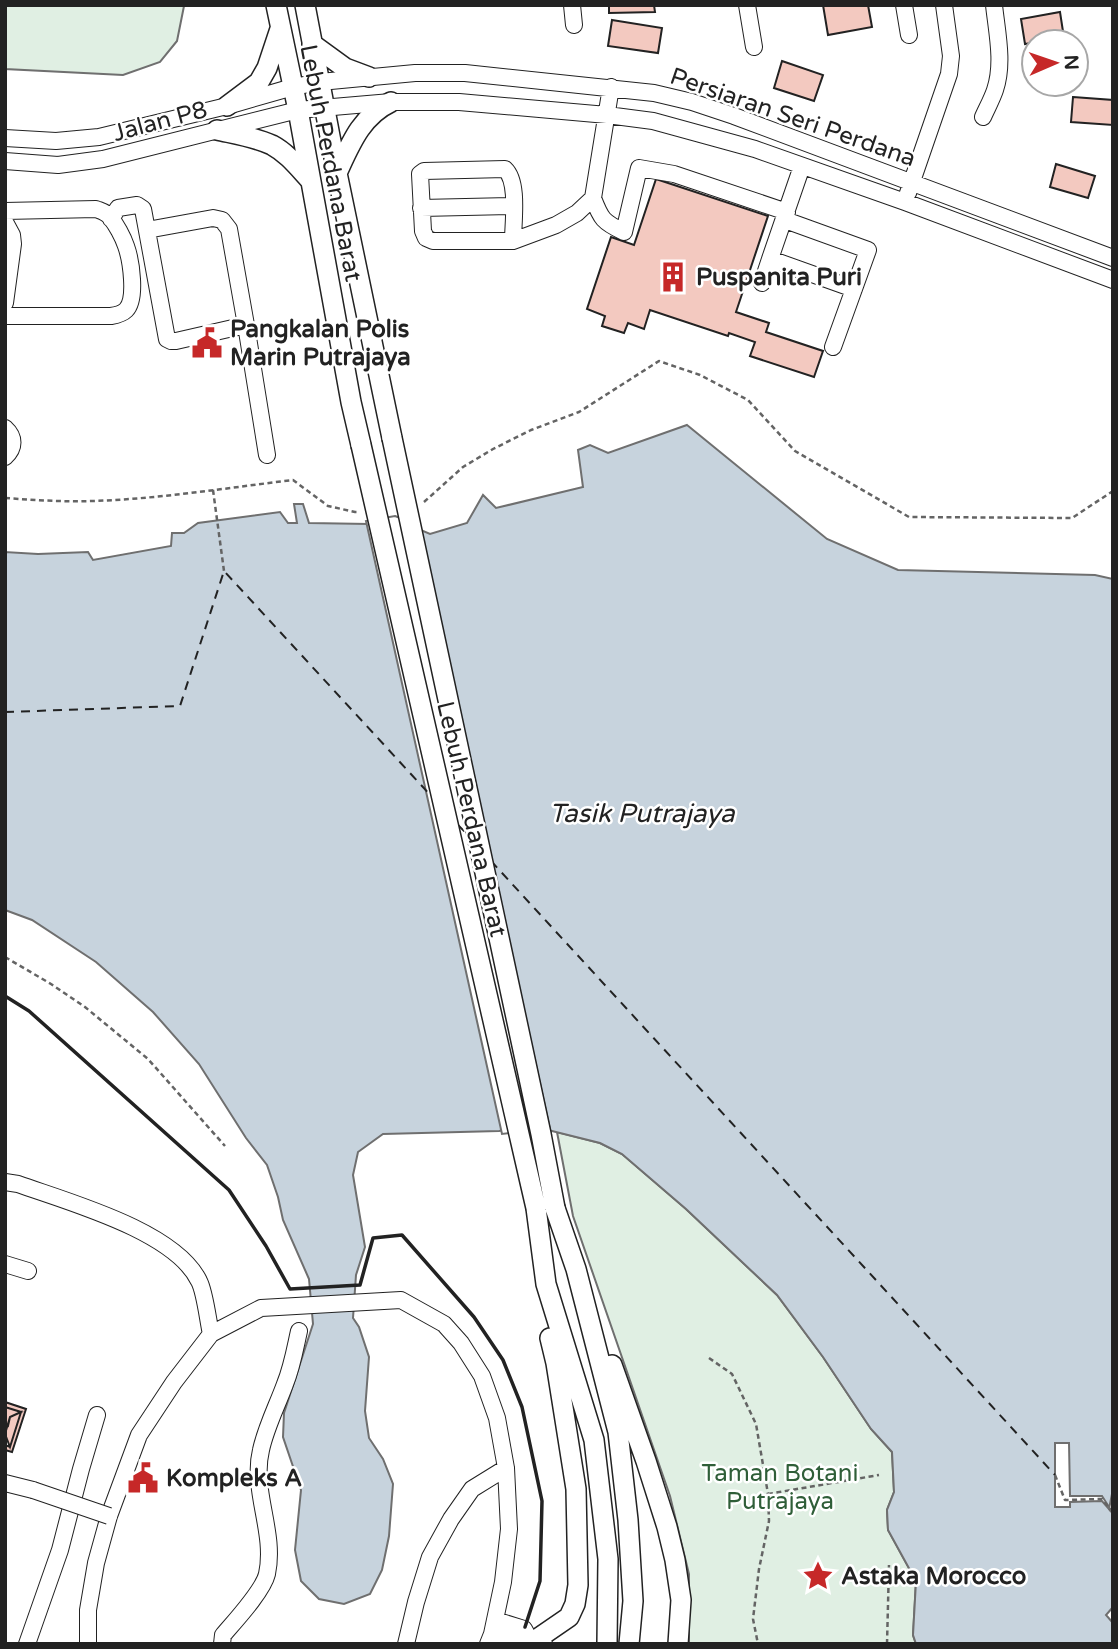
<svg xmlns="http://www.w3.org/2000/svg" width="1118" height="1649" font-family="'Varela Round',sans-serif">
	<rect width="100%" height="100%" fill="#fff"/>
	<path fill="#e0efe3" stroke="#6f6f6f" stroke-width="2" d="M5 5H183L184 6 177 41 160 62 123 75 5 69Z
		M557 1132 600 1143 622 1154 686 1209 777 1295 823 1357 871 1429 892 1452 894 1492 887 1510 888 1530 916 1581 913 1635 916 1644H689V1574L670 1496 573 1216Z"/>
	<path fill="#c7d3dd" stroke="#6f6f6f" stroke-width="2" d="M687 425 827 539 898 570 1095 575 1113 579V1489L1109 1509 1113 1514V1607L1106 1615 1113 1623V1644H916L913 1635 916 1581 888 1530 887 1510 894 1492 892 1452 871 1429 823 1357 777 1295 686 1209 622 1154 600 1143 532 1126 499 1131 383 1134 358 1152 353 1175 365 1247 356 1275 353 1318 359 1327 369 1357 365 1411 369 1438 383 1459 393 1484 389 1536 382 1570 370 1594 344 1604 319 1599 301 1581 295 1550 301 1490 283 1437 284 1413 313 1324 309 1279 283 1220 278 1197 267 1165 246 1138 199 1064 153 1012 96 962 32 920 5 910V552L38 554 88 552 93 560 171 546 172 533H184L198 523 280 512 288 523H297L294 504H303L309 523 369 524 395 519 430 534 467 523 483 495 496 508 583 487 578 450 590 445 608 453Z"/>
	<path fill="#fff" stroke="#6f6f6f" stroke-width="2" d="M395 516 418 525 551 1134 532 1130 502 1134 366 521Z
		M1055 1443H1069L1070 1496H1102L1109 1507V1509L1102 1501 1070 1502V1507H1055Z"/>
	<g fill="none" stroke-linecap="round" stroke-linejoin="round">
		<path stroke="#222" stroke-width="2" stroke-dasharray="9 7" stroke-linecap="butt" d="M5 712 180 706 224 571 433 798
			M458 825 469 836
			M491 861 1055 1475"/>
	</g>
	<path fill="#f3c9c0" stroke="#222" stroke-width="2" d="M609 5H654L655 12 609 13Z
		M823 5H868L872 27 828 35Z
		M1060 12 1064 38 1025 44 1021 19Z
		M612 20 662 28 658 53 608 46Z
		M782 61 823 75 814 101 774 88Z
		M1073 97 1113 100V125L1071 122Z
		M1056 164 1095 176 1088 198 1050 187Z
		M656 179 768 216 736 312 769 323 766 332 823 351 814 377 750 356 755 342 729 333 728 336 650 310 644 329 628 323 624 333 602 326 605 316 587 309 611 237 634 245Z
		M5 1402 26 1409 12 1452 5 1450V1445L10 1447 21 1412 5 1407Z
		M5 1407 21 1412 10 1417 8 1426 5 1425Z
		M21 1412 10 1447 5 1434 10 1417Z"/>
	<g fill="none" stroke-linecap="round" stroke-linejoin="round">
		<g stroke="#222" stroke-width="18">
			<path id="minor" d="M572 5 574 25
				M747 5 754 47
				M904 5 909 35
				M983 117C987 108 992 99 995 90 1004 63 997 33 994 5
				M5 138 56 141 99 137 227 106 293 87 320 82 415 73H465L654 93 692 102 734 116 1113 258
				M5 161 58 165 103 159 298 110 391 102H459L607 115 653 121 755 149 905 202 1113 280
				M802 166 770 259 854 289
				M908 193 949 74 951 56 944 5
				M593 198C601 219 603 222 624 232L639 168 674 174 787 212
				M421 208 514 206
				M5 211 96 209C101 211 106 212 110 217 116 224 123 237 126 246 131 260 137 299 126 310 122 314 117 315 111 316H5
				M111 219 118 208 137 205 143 209 167 339 171 341H176L246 325
				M785 220 868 250 833 347
				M5 222 12 235 13 244 5 303
				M147 230 213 218 222 220 229 229 246 325 267 455
				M513 241C513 222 519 182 505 169L424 171 420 174 423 231 426 238 433 241H513L556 225 577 213 593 198 611 87
				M762 283 770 259
				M5 428C15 437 15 448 5 457
				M5 1182 18 1184C68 1202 175 1231 199 1281 205 1292 208 1321 211 1334
				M5 1264 28 1271
				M5 1483 33 1490
				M495 1620 524 1629 530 1640
				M492 1634 520 1642 530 1640 544 1644
				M27 1644 60 1550 81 1469 97 1415
				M88 1644V1610L96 1563 109 1516 139 1435 174 1382 211 1334 261 1308 401 1300 444 1324 461 1343 482 1376 497 1418 506 1468 509 1529 503 1582 492 1634 488 1644
				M222 1644 223 1635C235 1621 263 1591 267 1574 276 1532 251 1491 261 1450 266 1427 277 1406 285 1384 292 1367 295 1349 299 1331
				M406 1644 416 1602 430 1557 451 1519 472 1489 506 1468"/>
		</g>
		<g stroke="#222" stroke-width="22">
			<path id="major" d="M276 5 298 110 351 402 361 445
				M305 5 337 173 392 438
				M312 44 345 68 369 77
				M227 106 259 82 267 68 280 29
				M217 130C235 134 255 137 272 145 287 153 298 167 310 180
				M337 173C350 145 361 116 391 102
				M536 1208 546 1284 594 1440 608 1559 607 1644
				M555 1208 576 1269 618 1432 628 1520 633 1601 629 1644
				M612 1365 646 1461 667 1527 675 1560 681 1600 678 1644
				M536 1644 534 1641 569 1617 575 1604 578 1585 576 1489 556 1363 550 1338"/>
		</g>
		<path stroke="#646464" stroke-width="2.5" stroke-dasharray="5 3.5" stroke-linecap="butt" d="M213 490 224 571
			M5 498C34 500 63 502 92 501 159 499 226 488 293 480L328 506 355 512H359
			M424 502 463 467 493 449 531 430 579 412 659 361 700 375 748 400 795 451 909 517 1072 518 1113 491
			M5 957 51 984 85 1007 148 1059 225 1146
			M709 1358 732 1374 756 1424 768 1494 769 1521 759 1569 753 1619 758 1644
			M1055 1475 1065 1500 1102 1499 1110 1509H1113
			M768 1494 879 1475
			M887 1644 889 1565"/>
		<use href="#minor" stroke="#fff" stroke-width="16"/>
		<use href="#major" stroke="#fff" stroke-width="19"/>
		<g stroke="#222" stroke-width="18" stroke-linecap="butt">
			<path id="minor-bridge" d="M33 1490 109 1516"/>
		</g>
		<g stroke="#222" stroke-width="22" stroke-linecap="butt">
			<path id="major-bridge" d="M392 438 541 1134 555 1208
				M361 445 536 1208"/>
		</g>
		<use href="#minor-bridge" stroke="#fff" stroke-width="16"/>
		<use href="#major-bridge" stroke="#fff" stroke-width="19"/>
		<path stroke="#222" stroke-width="3.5" d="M5 996 29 1011 229 1190 266 1246 290 1289 360 1285 373 1238 402 1235 474 1317 503 1360 522 1407 542 1501 540 1581 525 1627"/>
	</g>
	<defs>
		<g id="building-bare" transform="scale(2.415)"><path d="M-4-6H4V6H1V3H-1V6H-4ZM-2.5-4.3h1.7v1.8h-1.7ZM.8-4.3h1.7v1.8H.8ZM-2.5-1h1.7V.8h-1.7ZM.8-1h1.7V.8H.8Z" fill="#c62828" stroke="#fff" stroke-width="2.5" paint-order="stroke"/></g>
		<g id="civic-bare" transform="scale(2.415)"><path d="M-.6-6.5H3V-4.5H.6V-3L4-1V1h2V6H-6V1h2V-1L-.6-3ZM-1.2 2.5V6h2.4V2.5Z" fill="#c62828" stroke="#fff" stroke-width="2.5" paint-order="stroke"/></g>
		<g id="sight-bare" transform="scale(2.415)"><path d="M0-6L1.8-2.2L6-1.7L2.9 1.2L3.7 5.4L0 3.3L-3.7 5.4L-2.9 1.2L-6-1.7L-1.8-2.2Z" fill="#c62828" stroke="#fff" stroke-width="2.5" paint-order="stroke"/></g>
	</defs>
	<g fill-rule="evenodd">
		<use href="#building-bare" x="673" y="277"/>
		<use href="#civic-bare" x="207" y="343"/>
		<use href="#civic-bare" x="143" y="1478"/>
		<use href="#sight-bare" x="818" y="1576"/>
	</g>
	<g text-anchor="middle" stroke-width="5" stroke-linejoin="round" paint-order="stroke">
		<g font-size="24" fill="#222" stroke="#fff">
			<text transform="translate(793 117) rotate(19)" y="8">Persiaran Seri Perdana</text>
			<text transform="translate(160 121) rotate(-15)" y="8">Jalan P8</text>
			<text transform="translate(331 163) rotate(79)" y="8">Lebuh Perdana Barat</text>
			<text transform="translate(472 819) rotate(77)" y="8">Lebuh Perdana Barat</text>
		</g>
		<g font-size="24" font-weight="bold" fill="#222" stroke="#fff" text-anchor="start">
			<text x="696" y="285">Puspanita Puri</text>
			<text x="230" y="337">Pangkalan Polis<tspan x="230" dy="28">Marin Putrajaya</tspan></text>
			<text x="166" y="1486">Kompleks A</text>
			<text x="841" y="1584">Astaka Morocco</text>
		</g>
		<g font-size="24" fill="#2f5e38" stroke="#fff">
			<text x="780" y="1481">Taman Botani<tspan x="780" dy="28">Putrajaya</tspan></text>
		</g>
		<g font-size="26" font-style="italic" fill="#222" stroke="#fff">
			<text x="642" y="822">Tasik Putrajaya</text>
		</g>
	</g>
	<rect width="1118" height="1649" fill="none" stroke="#222222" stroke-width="14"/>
	<g transform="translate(1055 63) rotate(88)"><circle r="33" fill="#ffffff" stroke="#a7a7a7" stroke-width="2"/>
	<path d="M0-5L12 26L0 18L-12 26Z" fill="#c62828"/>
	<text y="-10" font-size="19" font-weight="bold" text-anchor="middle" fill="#222222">N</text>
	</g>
</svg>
